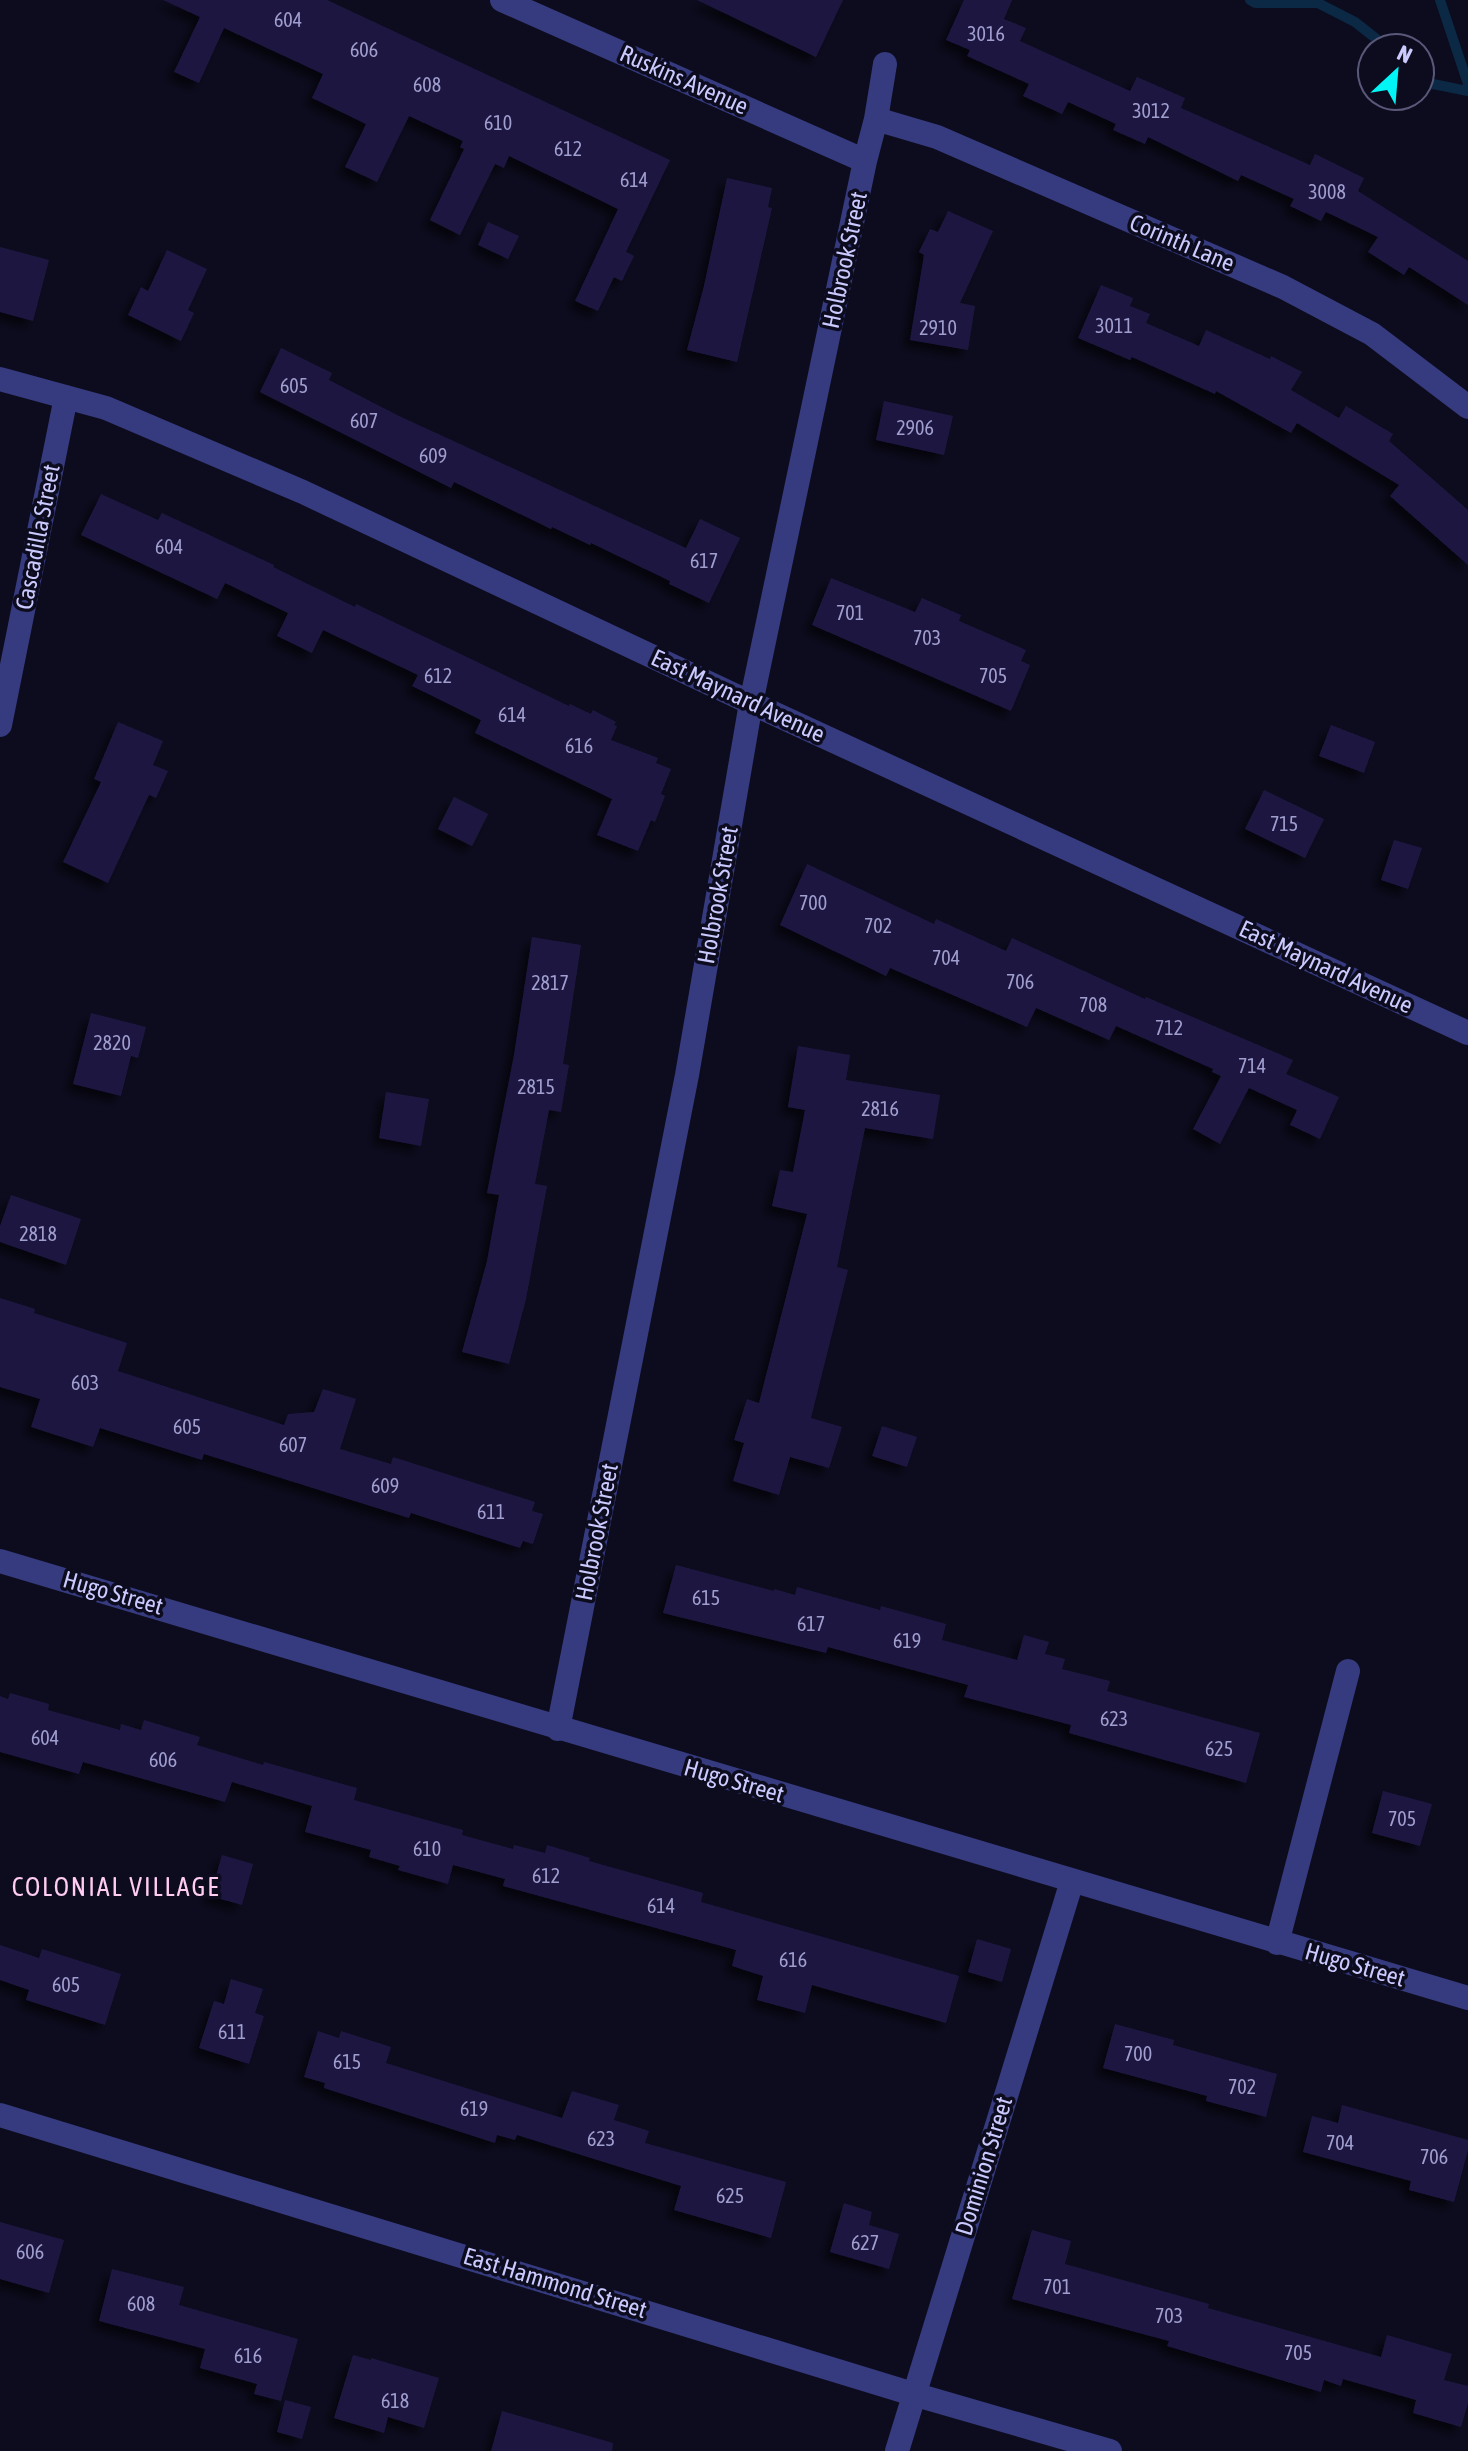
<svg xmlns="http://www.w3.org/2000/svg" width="1468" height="2451" font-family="'Asap Condensed',sans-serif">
	<defs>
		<filter id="shadow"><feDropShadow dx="-7" dy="7" stdDeviation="4" flood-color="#0009"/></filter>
	</defs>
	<rect width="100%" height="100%" fill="#0d0c1f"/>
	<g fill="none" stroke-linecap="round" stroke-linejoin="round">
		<path stroke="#0b2844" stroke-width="10" d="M1250 0 1255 3H1318L1355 22 1388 48
			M1440 0 1468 84
			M1420 74 1433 84 1468 91"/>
	</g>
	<path fill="#1c1840" filter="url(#shadow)" d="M163 0H327L670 160 626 252 634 256 622 281 614 277 598 311 575 301 618 209 509 156 504 168 495 164 460 235 430 220 464 149 460 147 463 141 409 116 377 182 345 167 366 124 312 98 323 74 224 28 199 83 174 72 200 17Z
		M697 0H843L816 57Z
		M964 0H1012L1004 19 1026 28 1020 41 1130 91 1137 77 1185 98 1181 108 1310 165 1315 154 1364 178 1358 191 1468 261V305L1409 267 1404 275 1368 252 1378 237 1326 212 1321 221 1290 206 1294 199 1241 175 1238 181 1148 137 1145 144 1113 130 1116 124 1068 102 1062 114 1023 96 1029 84 967 56 970 50 946 40Z
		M727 178 772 188 768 207 772 208 737 362 687 350 704 286Z
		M948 211 993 231 960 303 975 306 968 350 910 340 924 255 919 252 930 229 938 232Z
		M488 222 519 236 508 259 478 245Z
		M0 247 49 260 33 321 0 312Z
		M167 250 207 269 188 310 194 313 181 341 128 315 141 287 148 291Z
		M1101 285 1133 298 1130 306 1150 314 1146 323 1199 346 1206 330 1270 359 1271 356 1302 372 1291 390 1339 418 1346 406 1393 434 1389 441 1468 510V565L1390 496 1399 485 1297 423 1291 433 1216 391 1215 394 1132 357 1130 360 1078 338Z
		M281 348 332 373 329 380 399 416 686 548 700 519 740 538 709 603 669 584 670 581 591 543 590 545 552 527 551 529 454 482 451 488 260 392Z
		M884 401 953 416 944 455 876 440Z
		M101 494 158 520 162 513 274 565 273 567 355 607 356 604 569 706 570 704 591 714 593 710 616 722 614 725 617 726 611 740 658 758 656 763 671 769 661 794 665 796 655 822 651 820 638 851 597 835 612 799 475 733 481 720 412 686 418 675 323 630 312 653 277 636 288 613 225 583 217 599 81 535Z
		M831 578 915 612 922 598 961 615 959 621 1026 650 1021 661 1030 665 1011 711 812 625Z
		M118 722 163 741 153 765 168 771 156 798 149 795 108 883 63 862 101 782 94 779Z
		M1331 725 1375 742 1364 773 1319 756Z
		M1264 790 1324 819 1305 858 1245 829Z
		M454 797 488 814 472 846 438 829Z
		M1394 840 1422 848 1408 889 1381 880Z
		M807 864 934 924 936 919 1006 951 1012 938 1145 999 1146 997 1293 1060 1286 1074 1339 1097 1320 1139 1290 1125 1297 1110 1249 1088 1220 1144 1193 1129 1221 1076 1212 1072 1213 1069 1116 1026 1109 1040 1036 1008 1027 1027 890 968 886 976 780 925Z
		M532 937 581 945 563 1064 569 1065 561 1112 549 1110 535 1184 547 1186 526 1299 509 1364 462 1352 487 1261 499 1195 487 1193 514 1055Z
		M91 1013 146 1027 138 1058 131 1056 121 1096 73 1084Z
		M798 1046 850 1055 846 1080 940 1095 933 1139 865 1128 837 1267 848 1270 811 1418 842 1427 829 1468 790 1457 779 1495 733 1481 744 1443 734 1440 747 1399 759 1403 807 1214 772 1206 780 1170 793 1172 805 1110 788 1107Z
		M386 1092 429 1099 421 1146 379 1138Z
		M11 1195 81 1219 66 1265 0 1242V1226Z
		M0 1298 35 1309 34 1313 127 1343 118 1371 284 1425 288 1414 314 1412 323 1389 356 1399 340 1449 391 1464 393 1457 535 1502 532 1511 543 1514 533 1544 523 1541 520 1548 411 1513 409 1518 204 1454 202 1460 100 1428 93 1447 31 1427 40 1399 0 1387Z
		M882 1426 917 1437 907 1467 872 1456Z
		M676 1565 774 1591V1589L795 1595 797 1587 880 1610 881 1606 946 1624 942 1640 1017 1660 1024 1635 1049 1642 1045 1654 1065 1659 1062 1669 1110 1681 1107 1691 1260 1733 1246 1783 1069 1733 1071 1725 964 1697 968 1685 828 1647 826 1653 663 1613Z
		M10 1693 49 1704 48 1710 120 1730 121 1724 141 1730 144 1720 200 1737 197 1745 263 1765 264 1762 357 1788 354 1800 463 1830 462 1835 513 1849 514 1845 545 1853 547 1845 590 1858 589 1861 703 1893 701 1902 959 1976 946 2023 812 1985 805 2013 757 2000 763 1976 732 1966 736 1950 503 1886 505 1879 453 1865 448 1884 398 1870 400 1866 369 1857 371 1850 305 1832 312 1806 232 1782 225 1802 83 1762 79 1774 0 1752V1696L8 1699Z
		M1383 1791 1432 1804 1420 1846 1372 1833Z
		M222 1855 253 1864 242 1905 210 1896Z
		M977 1939 1011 1949 1002 1982 968 1972Z
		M0 1945 39 1958 42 1949 121 1974 105 2025 26 2000 29 1990 0 1980Z
		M231 1979 263 1989 255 2013 264 2016 249 2064 199 2048 214 2001 224 2004Z
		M1115 2024 1174 2040 1173 2045 1277 2074 1266 2117 1206 2101 1207 2096 1103 2068Z
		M318 2031 339 2038 341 2031 391 2047 386 2063 562 2118 572 2091 619 2105 614 2120 649 2131 645 2143 786 2182 771 2238 674 2210 681 2186 517 2135 515 2140 497 2135 495 2143 324 2088 325 2083 304 2077Z
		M1342 2105 1468 2140V2150L1454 2202 1409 2190 1411 2181 1303 2152 1312 2116 1338 2123Z
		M844 2203 872 2212 869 2225 899 2234 889 2269 830 2252Z
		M0 2222 64 2240 49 2293 0 2279Z
		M1032 2230 1071 2241 1065 2264 1209 2304 1208 2308 1381 2357 1387 2335 1452 2354 1444 2380 1468 2386V2403L1461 2427 1413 2413 1416 2400 1343 2379 1341 2386 1324 2380 1321 2392 1167 2346 1169 2341 1012 2299Z
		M112 2269 184 2287 179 2305 298 2339 281 2401 254 2394 257 2384 200 2368 205 2349 99 2321Z
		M353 2355 371 2360V2358L439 2378 424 2428 388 2417 384 2433 334 2418Z
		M285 2400 311 2407 302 2439 277 2432Z
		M502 2411 613 2443 612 2451H491Z"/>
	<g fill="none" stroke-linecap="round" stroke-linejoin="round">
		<path stroke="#363b7f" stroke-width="24" d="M502 0 865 161
			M876 119 937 137 1283 287 1372 334 1468 407
			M0 379 106 408 303 492 751 703 1468 1033
			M0 725 66 397
			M0 1561 1468 1998
			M558 1729 687 1075 751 703 865 161 876 119 885 64
			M1277 1943 1348 1671
			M0 2115 913 2394 1110 2451
			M897 2451 1072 1881"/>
	</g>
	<g text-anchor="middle" stroke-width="7" stroke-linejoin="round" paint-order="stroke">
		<g font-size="20" fill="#9f9ecf">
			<text x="288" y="27">604</text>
			<text x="986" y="41">3016</text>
			<text x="364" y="57">606</text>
			<text x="427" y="92">608</text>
			<text x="1151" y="118">3012</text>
			<text x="498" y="130">610</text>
			<text x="568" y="156">612</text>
			<text x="634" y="187">614</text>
			<text x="1327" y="199">3008</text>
			<text x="1114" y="333">3011</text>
			<text x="938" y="335">2910</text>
			<text x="294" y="393">605</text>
			<text x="364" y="428">607</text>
			<text x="915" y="435">2906</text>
			<text x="433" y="463">609</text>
			<text x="169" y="554">604</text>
			<text x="704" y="568">617</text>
			<text x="850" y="620">701</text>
			<text x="927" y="645">703</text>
			<text x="438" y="683">612</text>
			<text x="993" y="683">705</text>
			<text x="512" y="722">614</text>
			<text x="579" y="753">616</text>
			<text x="1284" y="831">715</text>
			<text x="813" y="910">700</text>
			<text x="878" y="933">702</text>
			<text x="946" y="965">704</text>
			<text x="1020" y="989">706</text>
			<text x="550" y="990">2817</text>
			<text x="1093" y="1012">708</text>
			<text x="1169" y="1035">712</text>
			<text x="112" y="1050">2820</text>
			<text x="1252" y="1073">714</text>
			<text x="536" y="1094">2815</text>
			<text x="880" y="1116">2816</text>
			<text x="38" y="1241">2818</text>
			<text x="85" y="1390">603</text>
			<text x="187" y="1434">605</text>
			<text x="293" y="1452">607</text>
			<text x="385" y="1493">609</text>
			<text x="491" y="1519">611</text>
			<text x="706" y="1605">615</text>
			<text x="811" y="1631">617</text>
			<text x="907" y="1648">619</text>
			<text x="1114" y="1726">623</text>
			<text x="45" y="1745">604</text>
			<text x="1219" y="1756">625</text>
			<text x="163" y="1767">606</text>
			<text x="1402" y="1826">705</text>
			<text x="427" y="1856">610</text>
			<text x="546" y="1883">612</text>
			<text x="661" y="1913">614</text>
			<text x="793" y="1967">616</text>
			<text x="66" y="1992">605</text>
			<text x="232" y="2039">611</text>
			<text x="1138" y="2061">700</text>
			<text x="347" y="2069">615</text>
			<text x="1242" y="2094">702</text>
			<text x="474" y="2116">619</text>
			<text x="601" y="2146">623</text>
			<text x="1340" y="2150">704</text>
			<text x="1434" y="2164">706</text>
			<text x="730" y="2203">625</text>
			<text x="865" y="2250">627</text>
			<text x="30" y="2259">606</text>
			<text x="1057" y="2294">701</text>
			<text x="141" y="2311">608</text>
			<text x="1169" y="2323">703</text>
			<text x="1298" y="2360">705</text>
			<text x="248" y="2363">616</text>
			<text x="395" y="2408">618</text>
		</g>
		<g font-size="24" fill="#cbcaff" stroke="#0d0c1f">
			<text transform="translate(684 80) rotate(24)" y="8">Ruskins Avenue</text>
			<text transform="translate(1182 243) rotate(23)" y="8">Corinth Lane</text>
			<text transform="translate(845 260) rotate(-78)" y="8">Holbrook Street</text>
			<text transform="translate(38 537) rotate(-79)" y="8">Cascadilla Street</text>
			<text transform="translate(738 696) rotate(25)" y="8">East Maynard Avenue</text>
			<text transform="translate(718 895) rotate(-80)" y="8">Holbrook Street</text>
			<text transform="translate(1326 967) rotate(25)" y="8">East Maynard Avenue</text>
			<text transform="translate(597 1532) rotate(-79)" y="8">Holbrook Street</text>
			<text transform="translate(113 1593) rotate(16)" y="8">Hugo Street</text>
			<text transform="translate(734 1781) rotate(16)" y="8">Hugo Street</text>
			<text transform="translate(1355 1965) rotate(16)" y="8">Hugo Street</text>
			<text transform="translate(984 2166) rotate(-73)" y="8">Dominion Street</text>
			<text transform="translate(555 2283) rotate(17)" y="8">East Hammond Street</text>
		</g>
		<g font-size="26" letter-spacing="2" fill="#ffccf2" stroke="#0d0c1f">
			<text x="116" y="1896">COLONIAL VILLAGE</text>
		</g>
	</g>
	<g transform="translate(1396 72) rotate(26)"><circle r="38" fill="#0d0c1f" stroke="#595879" stroke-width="2"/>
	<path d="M0-6L14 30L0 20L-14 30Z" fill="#00f5f4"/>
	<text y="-12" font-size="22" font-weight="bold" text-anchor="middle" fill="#cbcaff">N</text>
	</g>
</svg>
